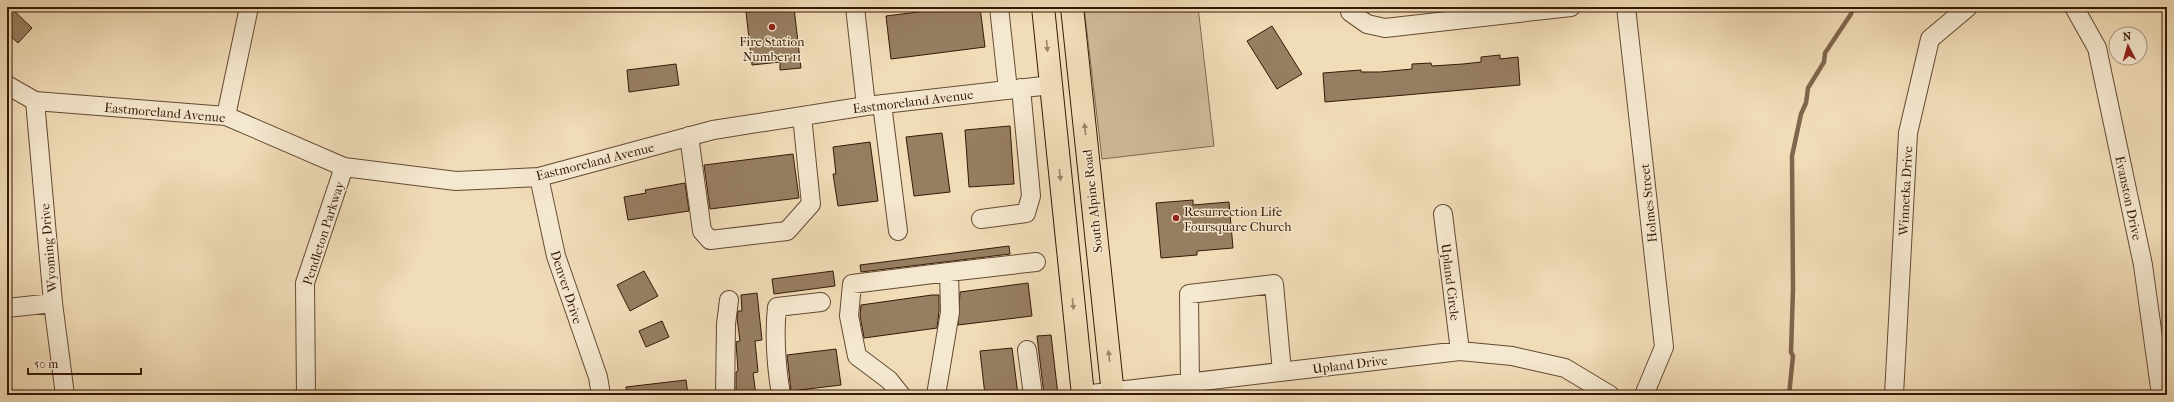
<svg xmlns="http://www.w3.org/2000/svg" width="2174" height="402" font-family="'IM FELL French Canon',serif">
	<rect width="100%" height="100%" fill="#f0dcb7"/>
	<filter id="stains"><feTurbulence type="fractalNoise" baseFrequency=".005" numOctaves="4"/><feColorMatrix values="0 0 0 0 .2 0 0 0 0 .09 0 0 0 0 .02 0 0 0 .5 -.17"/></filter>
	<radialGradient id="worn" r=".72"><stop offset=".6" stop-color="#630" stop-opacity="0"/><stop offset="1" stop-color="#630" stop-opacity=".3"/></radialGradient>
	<path fill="#d0bb99" stroke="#836a50" d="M1084 7H1198L1214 146 1102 159Z"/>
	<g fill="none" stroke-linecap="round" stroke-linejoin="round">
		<path stroke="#80664c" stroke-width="4.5" d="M1789 395 1793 356 1791 352 1793 289 1792 156 1801 114 1806 103 1808 88 1824 62 1825 53 1851 14 1853 7"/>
	</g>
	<path fill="#977e62" stroke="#361906" d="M7 7H10L32 28 18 43 7 33Z
		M959 7H980L985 47 891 59 886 16Z
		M794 8 801 68 780 70V62L752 65 746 12Z
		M1272 26 1302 74 1277 89 1247 41Z
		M1500 55V59L1518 57 1520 85 1325 102 1323 73 1361 70V72H1380L1412 69V64L1431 63 1432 66 1463 64 1481 62V57Z
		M676 64 679 85 629 92 627 70Z
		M1010 126 1014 184 969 187 965 130Z
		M942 133 950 192 914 196 906 137Z
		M870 142 878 201 838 206 833 174H836L833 147Z
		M793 154 799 198 710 209 704 165Z
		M685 183 689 211 628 220 624 197 646 193 645 190Z
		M1193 200V205L1229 202 1233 248 1197 251V255L1161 258 1156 203Z
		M1009 246 1010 254 861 272 860 265Z
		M644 271 658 296 630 311 617 285Z
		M833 271 835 286 774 294 772 279Z
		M1028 283 1032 316 958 325 960 292Z
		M757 293 762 340 755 341 758 372 753 373 756 395H736V372L738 371 736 342 740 341 737 318 738 311H742L741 295Z
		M932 295H939V311L937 328 864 338 860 315 861 305Z
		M662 321 669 337 646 347 639 331Z
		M1051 335 1058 395H1044L1037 336Z
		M1012 348 1018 395H985L980 351Z
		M836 349 841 385 791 391 787 355Z
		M686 380 688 395H627L626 387Z"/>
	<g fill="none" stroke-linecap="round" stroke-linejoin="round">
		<g stroke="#644a32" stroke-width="20">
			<path id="minor" d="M855 7 866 106
				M999 7 1008 90
				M1626 7 1664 347 1644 395
				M2074 7 2097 48 2143 265 2161 395
				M1350 12 1367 24 1385 28 1571 7
				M7 85 35 101 226 116 344 167 456 181 539 177 713 130 866 106 1051 85
				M35 101 53 303 65 395
				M882 104 898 231
				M226 116 249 7
				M689 136 702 231 710 240 787 231 811 204 802 116
				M539 177 556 256 598 377 601 395
				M1443 214 1460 351
				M981 219 1026 213 1031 196 1021 88
				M7 308 53 303
				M1027 350 1033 395
				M1190 383 1189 294 1274 284 1282 372
				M306 395 305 283 344 167
				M725 395 726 324 729 300
				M781 395C776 365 774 336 777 307L821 302
				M901 395 889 380 857 356 849 316 852 284 949 272
				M936 395 950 312 949 272 1036 262
				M1083 395 1460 351 1512 356 1565 368 1610 395
				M1894 395 1908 133 1930 39 1968 7"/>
		</g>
		<g stroke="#361906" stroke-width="24">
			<path id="major" d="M1043 7 1083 395
				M1072 7 1113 395"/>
		</g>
		<use href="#minor" stroke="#f5e8d0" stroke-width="18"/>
		<use href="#major" stroke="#f0dcb7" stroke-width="22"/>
	</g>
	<defs><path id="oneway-solid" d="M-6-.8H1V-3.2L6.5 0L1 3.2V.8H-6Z"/></defs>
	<g fill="#9c8467">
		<use href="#oneway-solid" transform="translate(1047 46) rotate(85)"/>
		<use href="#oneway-solid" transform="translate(1085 129) rotate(-96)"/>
		<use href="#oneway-solid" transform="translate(1060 175) rotate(84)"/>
		<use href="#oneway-solid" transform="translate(1073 304) rotate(84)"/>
		<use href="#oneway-solid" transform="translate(1109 356) rotate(-96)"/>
	</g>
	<g fill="#8f2418" stroke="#f5e8d0" stroke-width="1.5">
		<circle cx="772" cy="27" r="4"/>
		<circle cx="1176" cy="218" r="4"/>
	</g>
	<g text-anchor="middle" stroke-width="3" stroke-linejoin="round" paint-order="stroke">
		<g font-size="13" fill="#361906" stroke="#f5e8d0">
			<text x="772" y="46">Fire Station<tspan x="772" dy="15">Number 11</tspan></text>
			<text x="1184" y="216" text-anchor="start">Resurrection Life<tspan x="1184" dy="15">Foursquare Church</tspan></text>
		</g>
		<g font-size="13" fill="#361906" stroke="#f5e8d0">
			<text transform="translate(913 101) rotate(-7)" y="5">Eastmoreland Avenue</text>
			<text transform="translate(165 112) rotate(5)" y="5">Eastmoreland Avenue</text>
			<text transform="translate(595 161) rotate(-14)" y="5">Eastmoreland Avenue</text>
			<text transform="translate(1905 191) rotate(-87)" y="5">Winnetka Drive</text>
			<text transform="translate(2129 198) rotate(78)" y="5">Evanston Drive</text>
			<text transform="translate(1092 201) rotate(-96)" y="5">South Alpine Road</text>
			<text transform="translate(1648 203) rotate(-96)" y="5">Holmes Street</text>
			<text transform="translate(323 233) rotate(-72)" y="5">Pendleton Parkway</text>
			<text transform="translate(48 248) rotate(-95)" y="5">Wyoming Drive</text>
			<text transform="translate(1451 282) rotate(83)" y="5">Upland Circle</text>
			<text transform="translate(567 287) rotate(72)" y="5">Denver Drive</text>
			<text transform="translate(1350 364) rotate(-7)" y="5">Upland Drive</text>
		</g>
	</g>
	<rect width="2174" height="402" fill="none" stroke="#f0dcb7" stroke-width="24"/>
	<rect x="8" y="8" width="2158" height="386" fill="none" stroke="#361906" stroke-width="2"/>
	<rect x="12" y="12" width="2150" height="378" fill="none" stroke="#361906"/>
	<g transform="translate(2128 46) rotate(354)"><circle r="19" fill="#f5e8d0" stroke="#a9957f"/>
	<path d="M0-3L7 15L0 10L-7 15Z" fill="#8f2418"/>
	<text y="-6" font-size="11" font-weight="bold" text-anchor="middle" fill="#361906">N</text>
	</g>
	<path d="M28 368v6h113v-6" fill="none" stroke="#361906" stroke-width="2"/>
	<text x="34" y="368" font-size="12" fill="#361906" stroke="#f5e8d0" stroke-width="3" paint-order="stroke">50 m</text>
	<rect width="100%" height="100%" filter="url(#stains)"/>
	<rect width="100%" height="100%" fill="url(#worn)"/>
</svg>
